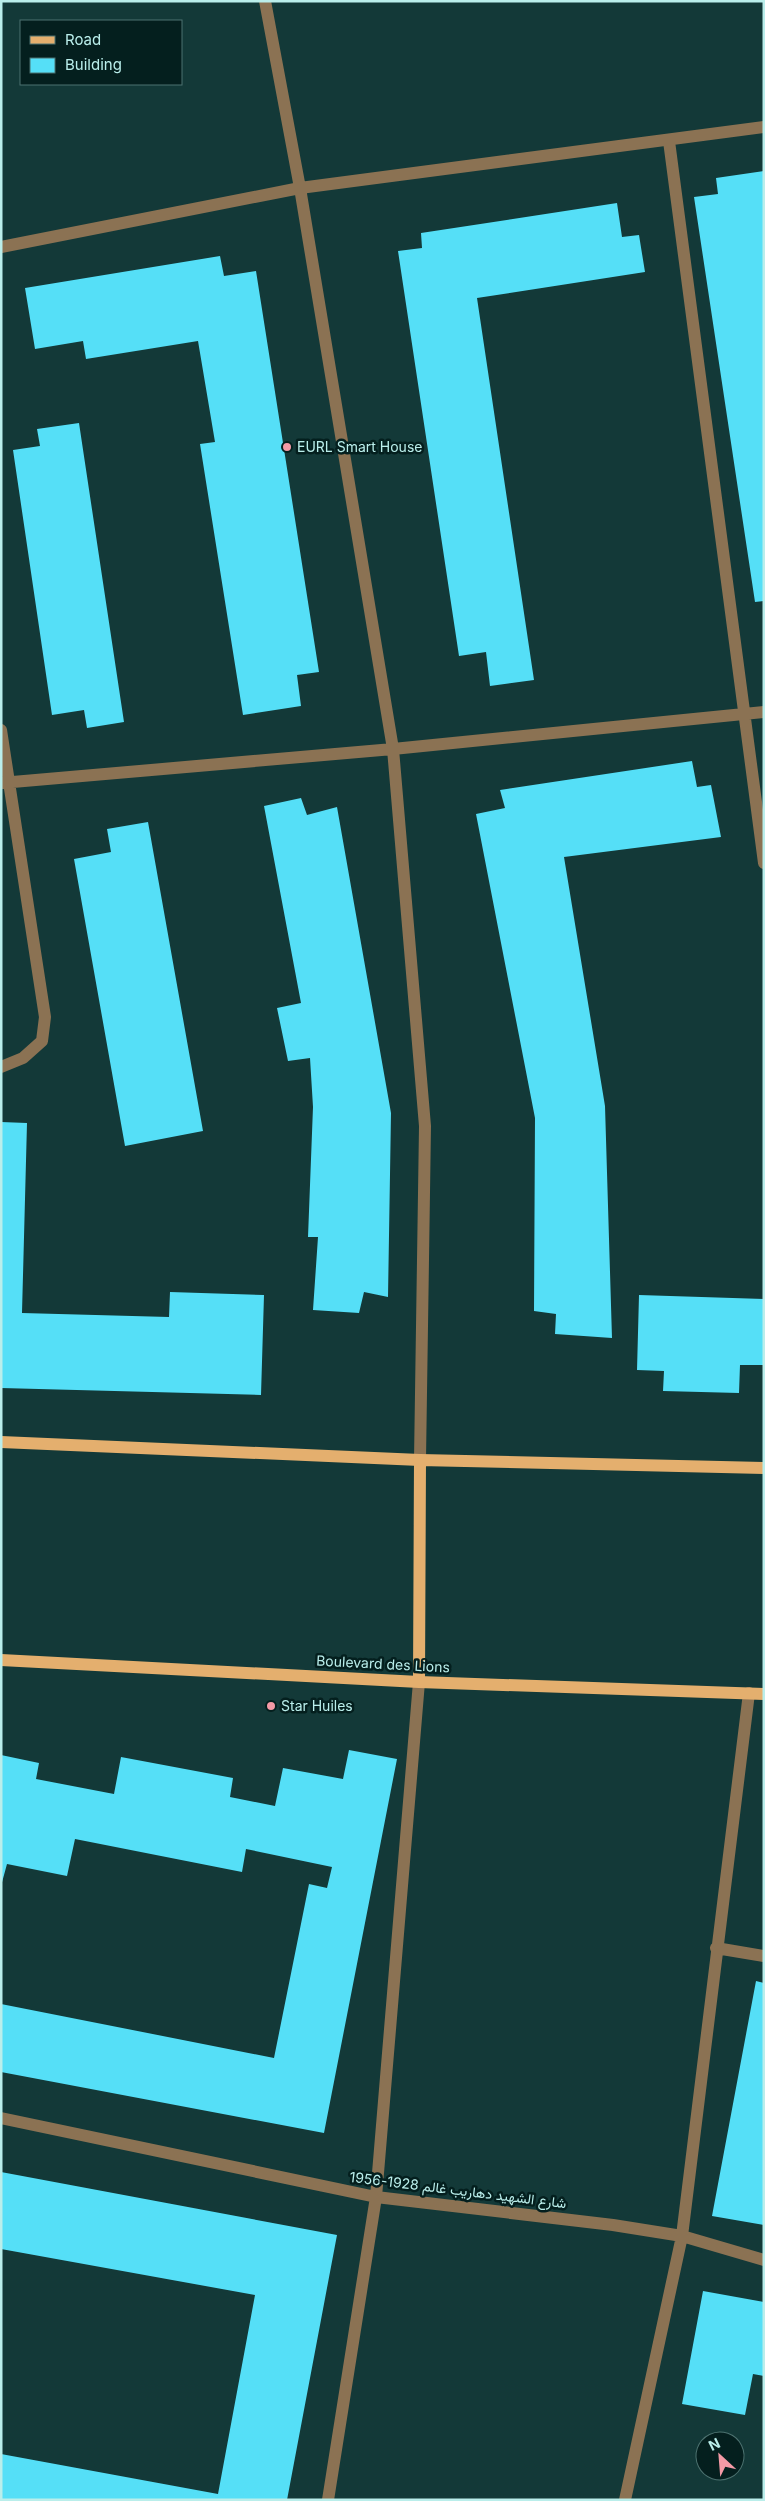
<svg xmlns="http://www.w3.org/2000/svg" width="765" height="2501" font-family="Inter,Vazirmatn,sans-serif">
	<rect width="100%" height="100%" fill="#133938"/>
	<path fill="#55dff7" d="M764 171V601L755 602 694 197 718 194 716 178Z
		M617 203 622 237 639 235 645 272 477 298 534 680 490 686 486 652 459 656 398 251 422 248 421 233Z
		M220 256 224 276 256 271 319 672 297 675 301 706 243 715 200 444 215 442 198 341 86 359 83 341 35 349 25 288Z
		M79 423 124 722 87 728 84 710 52 715 13 450 40 446 37 429Z
		M692 761 697 787 711 785 721 837 564 857 605 1106 612 1338 555 1334 556 1314 534 1311 535 1118 476 814 505 808 500 790Z
		M301 798 307 815 337 807 391 1113 388 1297 364 1292 359 1313 313 1310 318 1237H308L313 1107 310 1058 288 1061 277 1008 301 1003 264 806Z
		M148 822 203 1131 125 1146 74 859 111 852 107 829Z
		M1 1122 27 1123 22 1313 169 1317 170 1292 264 1295 261 1395 1 1388Z
		M639 1295 764 1299V1365H740L739 1393 663 1391 664 1371 637 1370Z
		M349 1750 397 1759 324 2133 1 2072V2004L274 2058 309 1884 327 1888 332 1867 246 1849 242 1872 75 1839 67 1876 7 1864 1 1886V1755L39 1763 36 1779 114 1794 121 1757 233 1778 230 1797 275 1806 283 1768 343 1779Z
		M756 1981 764 1983V2225L712 2216Z
		M1 2172 337 2235 287 2500H1V2454L218 2494 255 2295 1 2249Z
		M703 2291 764 2302V2376L753 2374 745 2415 682 2404Z"/>
	<g fill="none" stroke-linecap="round" stroke-linejoin="round">
		<path stroke="#8b7253" stroke-width="12" d="M265 1 300 188 393 749 425 1126 420 1460
			M669 141 764 863
			M1 247 300 188 764 127
			M1 730 45 1017 42 1041 23 1058 1 1067
			M1 783 393 749 764 712
			M716 1948 764 1956
			M1 2118 376 2197 613 2225 682 2236 764 2260
			M328 2500 376 2197 419 1682
			M625 2500 682 2236 749 1693"/>
		<path stroke="#e4af6e" stroke-width="12" d="M1 1442 420 1460 764 1468
			M1 1660 419 1682 764 1694
			M419 1682 420 1460"/>
	</g>
	<g fill="#f49aa6" stroke="#041f1e" stroke-width="2">
		<circle cx="287" cy="447" r="5"/>
		<circle cx="271" cy="1706" r="5"/>
	</g>
	<g text-anchor="middle" stroke-width="5" stroke-linejoin="round" paint-order="stroke">
		<g font-size="14" fill="#baeeeb" stroke="#041f1e" text-anchor="start">
			<text x="297" y="452">EURL Smart House</text>
			<text x="281" y="1711">Star Huiles</text>
		</g>
		<g font-size="14" fill="#baeeeb" stroke="#041f1e">
			<text transform="translate(383 1664) rotate(3)" y="5">Boulevard des Lions</text>
			<text transform="translate(458 2190) rotate(7)" y="5">شارع الشهيد دهاريب غالم 1928-1956</text>
		</g>
	</g>
	<rect width="765" height="2501" fill="none" stroke="#baeeeb" stroke-width="5"/>
	<rect x="20" y="20" width="162" height="65" fill="#041f1e" stroke="#4d7270"/>
	<rect x="30" y="36" width="25" height="8" fill="#e4af6e" stroke="#4d7270"/>
	<text x="65" y="45" font-size="15" fill="#baeeeb">Road</text>
	<rect x="30" y="58" width="25" height="15" fill="#55dff7" stroke="#4d7270"/>
	<text x="65" y="70" font-size="15" fill="#baeeeb">Building</text>
	<g transform="translate(720 2456) rotate(334)"><circle r="24" fill="#041f1e" stroke="#4d7270"/>
	<path d="M0-4L9 19L0 12L-9 19Z" fill="#f49aa6"/>
	<text y="-8" font-size="14" font-weight="bold" text-anchor="middle" fill="#baeeeb">N</text>
	</g>
</svg>
